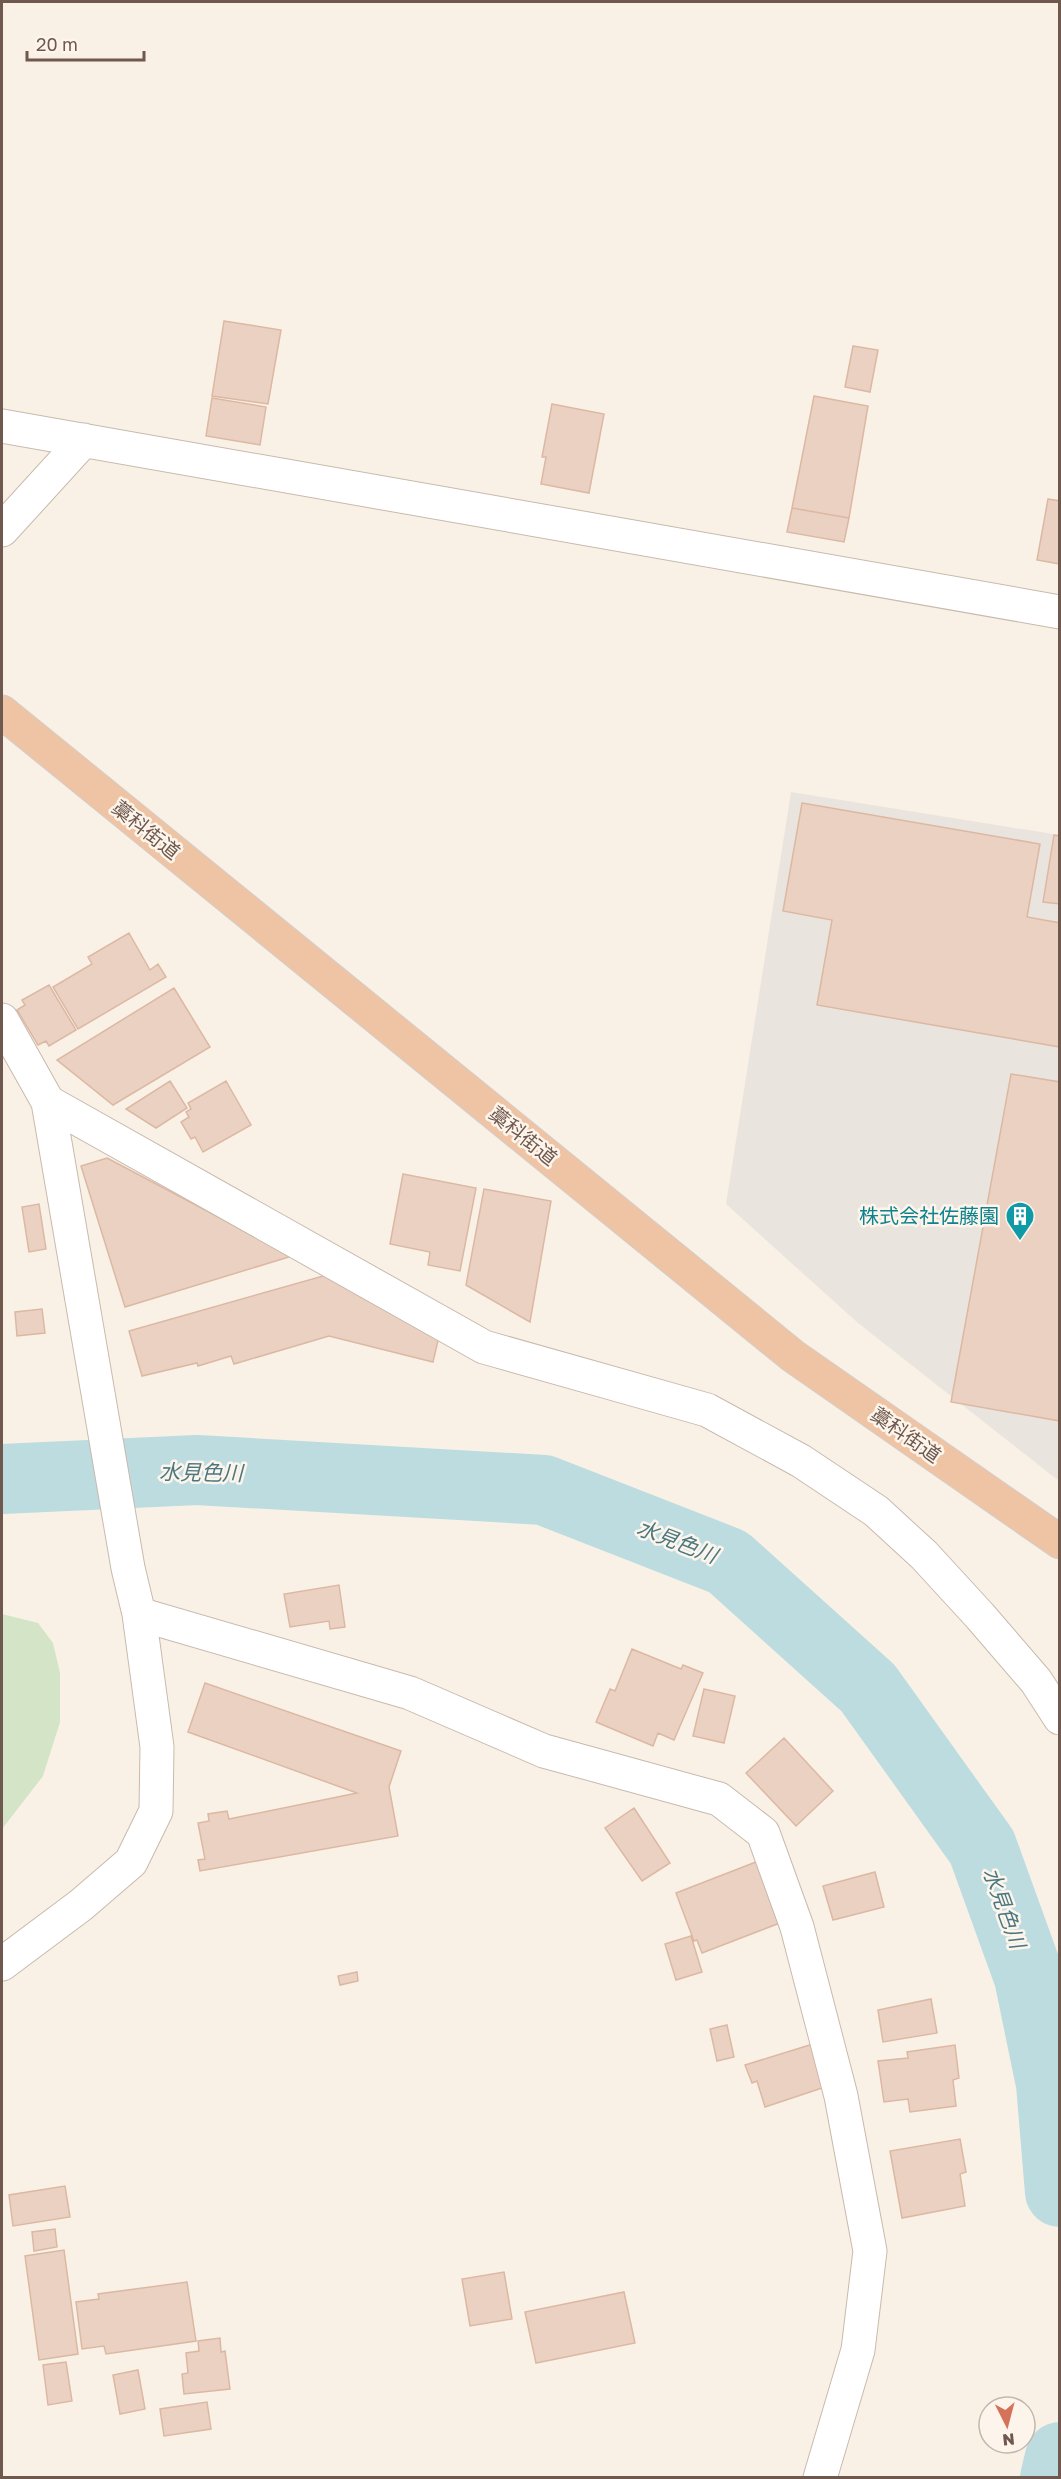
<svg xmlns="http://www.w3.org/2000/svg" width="1061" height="2479" font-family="'Golos Text','Noto Sans JP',sans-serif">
	<rect width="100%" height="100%" fill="#f9f1e6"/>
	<path fill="#eae4df" d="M791 792 1059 835V1481L858 1323 726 1204Z"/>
	<path fill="#d3e5c6" d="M2 1614 38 1623 53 1643 60 1673V1722L43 1776 2 1829Z"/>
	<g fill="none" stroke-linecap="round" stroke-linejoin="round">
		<path stroke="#bddce0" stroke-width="70" d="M2 1479 197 1470 544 1490 728 1562 868 1688 982 1847 1029 1977 1051 2084 1060 2192
			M1055 2478 1060 2457"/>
	</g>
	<path fill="#ebd1c1" stroke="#dcb8a3" stroke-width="1.5" d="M224 321 281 330 268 404 212 396Z
		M853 346 878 350 870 392 845 387Z
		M814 396 868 406 849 518 792 508Z
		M212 398 266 407 260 445 206 436Z
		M552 404 604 414 589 493 541 484 546 457H542Z
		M1048 499 1060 501V564L1037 560Z
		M792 508 849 518 844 542 787 532Z
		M802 803 1040 844 1027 917 1060 923V1047L817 1005 832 920 783 911Z
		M1054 835 1060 836V904L1043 902Z
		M129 933 150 970 158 964 166 977 78 1029 53 987 92 964 88 957Z
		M49 985 76 1030 49 1046 46 1041 38 1045 17 1010 25 1005 22 1000Z
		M174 988 210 1047 113 1105 57 1060Z
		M1011 1074 1060 1082V1421L951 1402Z
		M170 1081 187 1108 156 1128 126 1109Z
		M226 1081 251 1125 203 1152 195 1137 191 1139 181 1122 189 1117 186 1112 191 1109 188 1103Z
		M107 1158 292 1256 125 1307 81 1166Z
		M403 1174 476 1188 460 1271 428 1265 430 1252 390 1244Z
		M484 1189 551 1201 530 1322 466 1285Z
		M39 1204 46 1249 29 1252 22 1207Z
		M330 1274 440 1332 433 1362 329 1336 234 1364 231 1356 198 1366 197 1363 142 1376 129 1331Z
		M42 1309 45 1333 17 1336 15 1312Z
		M339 1585 345 1627 330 1629 329 1621 290 1627 284 1594Z
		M632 1649 681 1669 683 1665 703 1673 674 1740 658 1733 653 1746 596 1722 610 1689 615 1691Z
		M205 1683 401 1751 389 1787 398 1836 200 1871 198 1860 205 1859 198 1823 209 1821 208 1814 227 1811 229 1819 357 1793 188 1732Z
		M704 1689 735 1696 724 1743 693 1736Z
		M784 1738 833 1791 796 1826 746 1773Z
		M634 1808 670 1863 642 1881 605 1828Z
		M761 1860 785 1921 702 1953 697 1940 694 1941 676 1893Z
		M875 1872 884 1907 833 1920 823 1886Z
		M691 1936 702 1972 676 1980 665 1944Z
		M357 1972 358 1981 340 1985 338 1976Z
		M931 1999 937 2033 883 2042 878 2010Z
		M727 2025 734 2057 717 2061 710 2029Z
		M813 2044 828 2086 765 2107 757 2081 752 2083 745 2065Z
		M955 2045 959 2078 953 2080 956 2106 910 2112 908 2099 884 2102 878 2061 908 2058 907 2052Z
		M960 2139 966 2172 960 2174 965 2206 902 2218 890 2151Z
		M65 2186 70 2217 13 2226 9 2195Z
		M55 2229 57 2247 34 2251 32 2232Z
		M64 2250 78 2354 39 2360 25 2256Z
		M504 2272 512 2319 470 2326 462 2279Z
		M187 2282 196 2341 106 2354 104 2346 82 2349 76 2302 99 2299 98 2294Z
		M624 2292 635 2343 536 2363 525 2312Z
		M220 2338 221 2352 225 2351 230 2389 184 2394 182 2374 188 2373 186 2353 199 2351 198 2341Z
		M66 2362 72 2401 48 2405 43 2365Z
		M138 2370 145 2409 120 2414 113 2375Z
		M207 2402 211 2429 164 2436 160 2409Z"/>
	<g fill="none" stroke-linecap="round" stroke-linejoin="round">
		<g stroke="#c9b9ad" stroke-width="35">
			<path id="minor" d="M2 426 1060 612
				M2 530 84 440
				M2 1020 48 1102 128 1568 139 1614 157 1747 156 1811 131 1862 81 1905 2 1964
				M48 1102 484 1347 707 1410 801 1461 876 1511 924 1555 980 1616 1036 1681 1060 1718
				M139 1614 410 1693 544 1751 719 1799 763 1833 797 1927 841 2096 870 2251 858 2350 820 2478"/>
		</g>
		<g stroke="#d4cdca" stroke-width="35">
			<path id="trunk" d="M2 712 793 1356 1060 1542"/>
		</g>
		<use href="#minor" stroke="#fff" stroke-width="33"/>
		<use href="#trunk" stroke="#eec4a5" stroke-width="33"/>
	</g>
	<defs>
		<g id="building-pin" transform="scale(1.5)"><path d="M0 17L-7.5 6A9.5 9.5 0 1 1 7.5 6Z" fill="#0f9aa8" stroke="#fdf5ec"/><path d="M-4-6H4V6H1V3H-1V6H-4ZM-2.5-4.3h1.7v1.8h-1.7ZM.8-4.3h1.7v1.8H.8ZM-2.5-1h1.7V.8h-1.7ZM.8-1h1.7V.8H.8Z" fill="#fff"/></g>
	</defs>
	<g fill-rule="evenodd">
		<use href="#building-pin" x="1020" y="1216"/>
	</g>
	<g text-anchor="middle" stroke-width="5" stroke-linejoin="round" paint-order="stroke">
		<g font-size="20" fill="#6f594e" stroke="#fdf5ec">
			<text transform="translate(146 830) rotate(39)" y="7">藁科街道</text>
			<text transform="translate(523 1136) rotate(39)" y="7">藁科街道</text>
			<text transform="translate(906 1435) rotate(35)" y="7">藁科街道</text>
		</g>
		<g font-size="20" fill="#0d838f" stroke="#fdf5ec" text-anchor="end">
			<text x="999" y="1223">株式会社佐藤園</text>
		</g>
		<g font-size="21" font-style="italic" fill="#4b7880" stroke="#fdf5ec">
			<text transform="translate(201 1473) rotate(1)" y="7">水見色川</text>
			<text transform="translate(677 1542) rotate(21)" y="7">水見色川</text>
			<text transform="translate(1004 1908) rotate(70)" y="7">水見色川</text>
		</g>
	</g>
	<rect width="1061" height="2479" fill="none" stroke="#6f594e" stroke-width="6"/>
	<g transform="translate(1007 2425) rotate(174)"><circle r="28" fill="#fdf5ec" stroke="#c4b7ad" stroke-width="1.5"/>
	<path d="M0-4.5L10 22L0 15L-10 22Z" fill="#d4735a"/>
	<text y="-9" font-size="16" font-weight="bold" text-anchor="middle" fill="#6f594e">N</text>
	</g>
	<path d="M27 51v9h117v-9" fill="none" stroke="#6f594e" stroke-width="3"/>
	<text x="36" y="51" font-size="18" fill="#6f594e" stroke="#fdf5ec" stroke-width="4.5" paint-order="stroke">20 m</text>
</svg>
